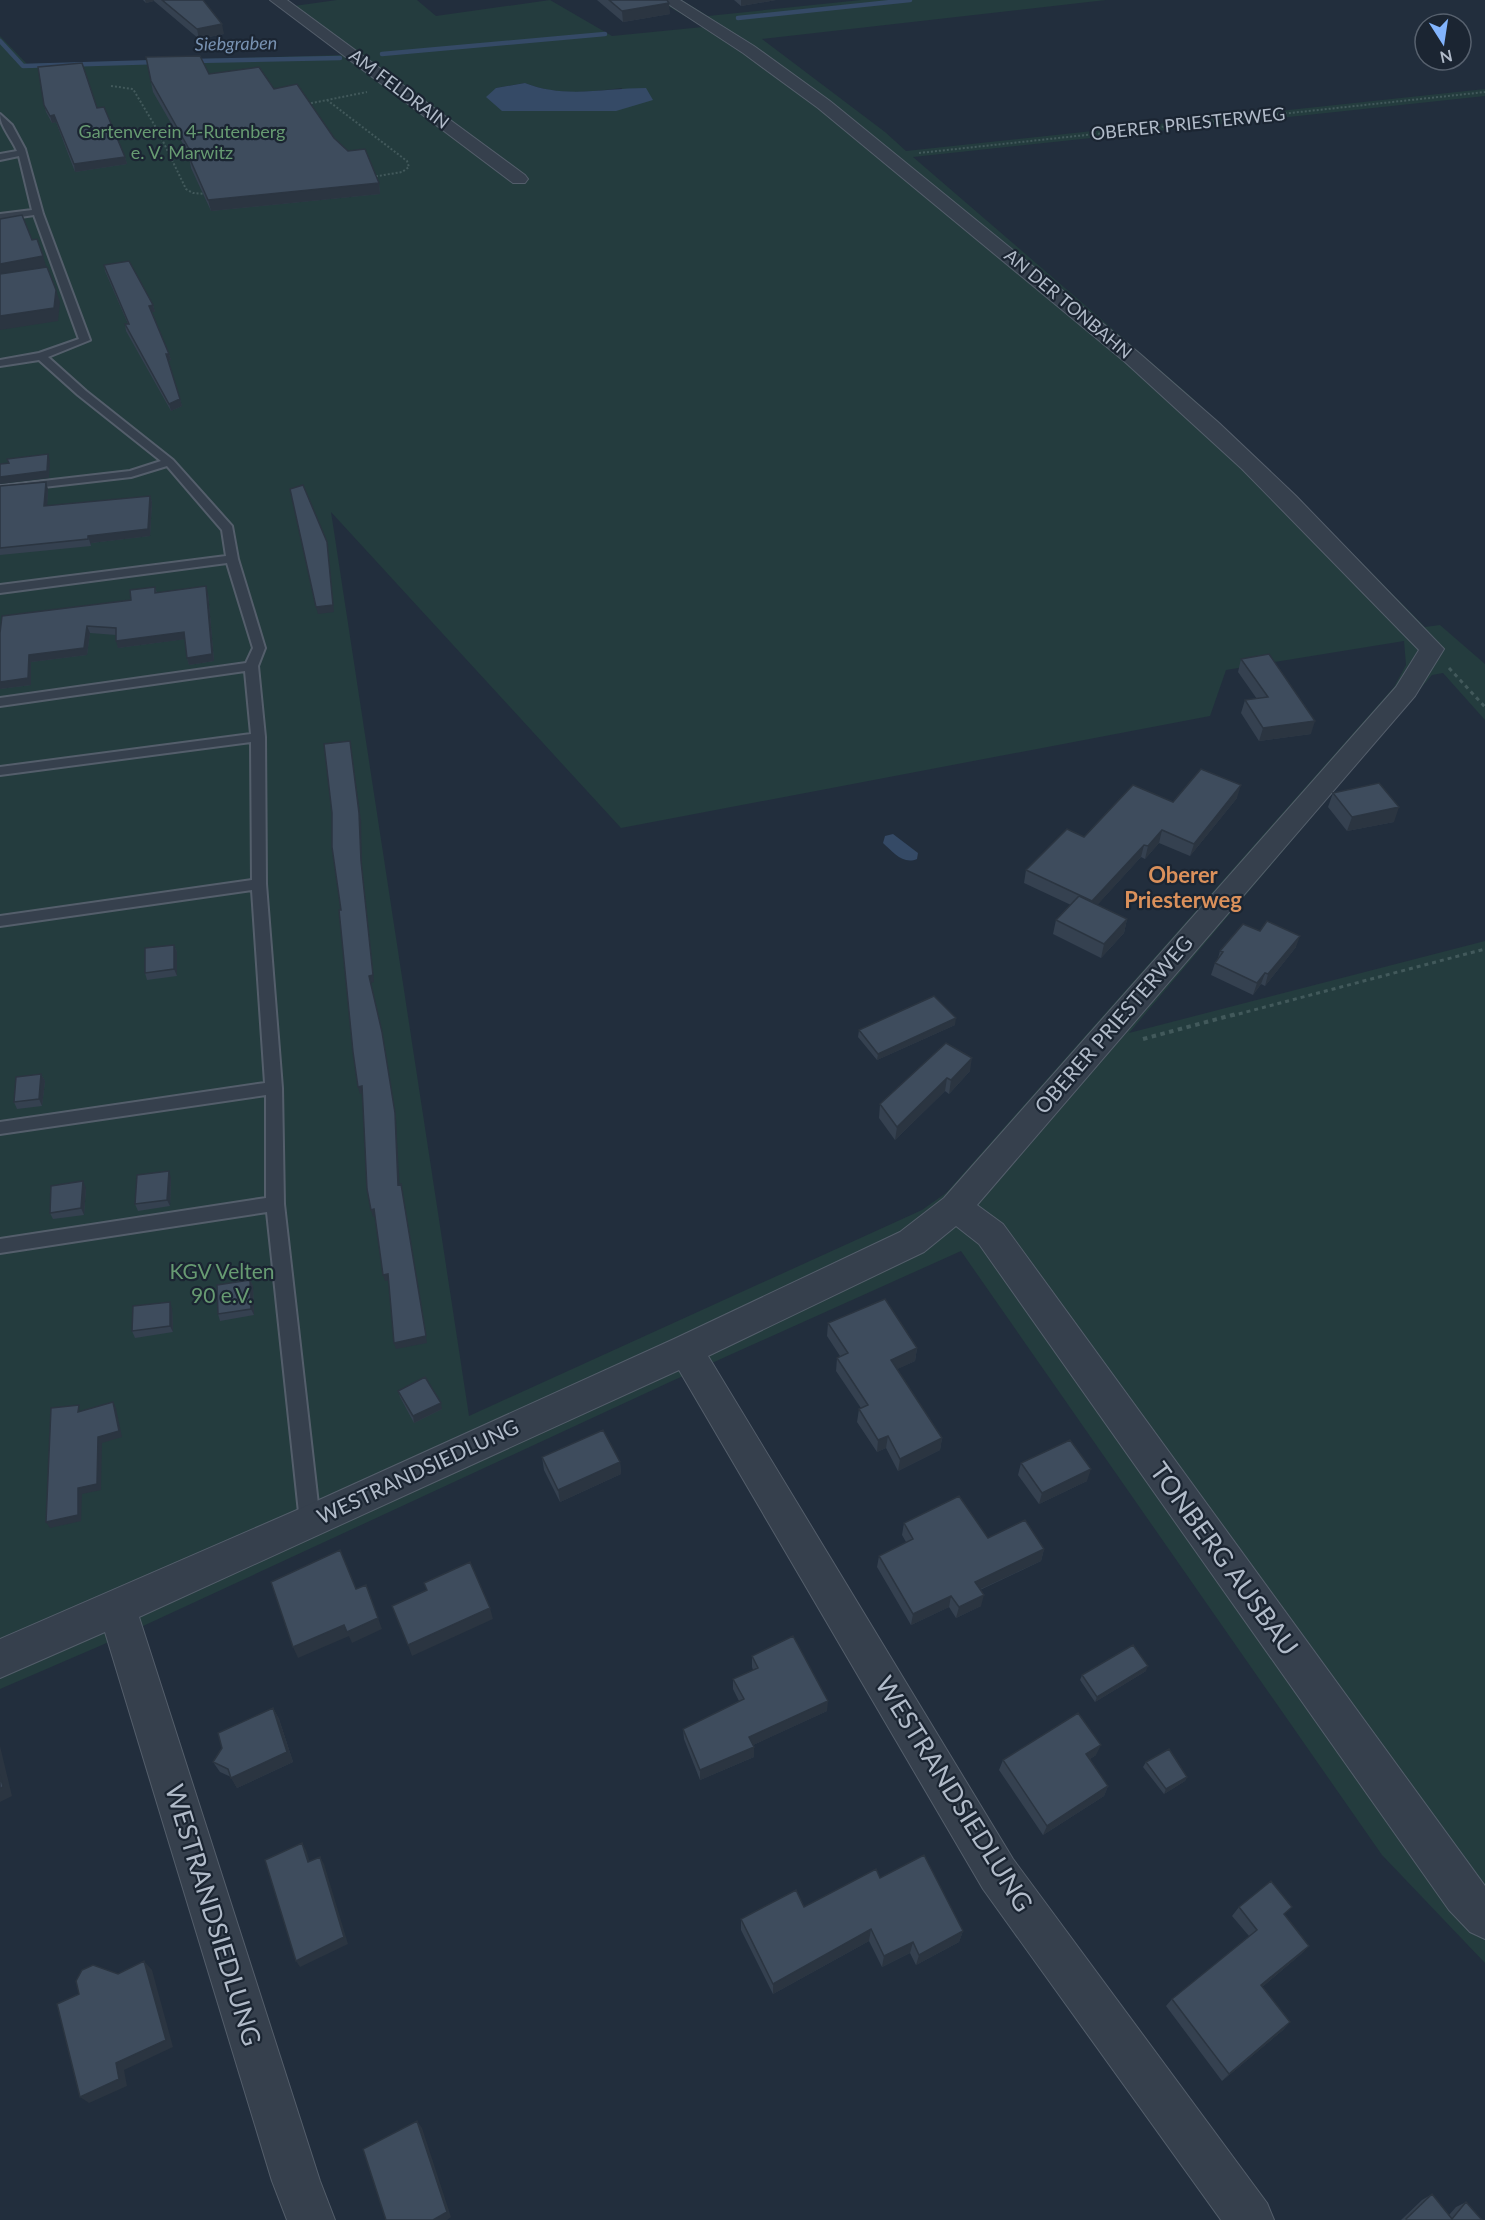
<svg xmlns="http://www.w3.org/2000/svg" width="1485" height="2220" font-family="Lato,sans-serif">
	<rect width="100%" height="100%" fill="#222e3d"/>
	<path fill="#243c3e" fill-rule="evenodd" d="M270 0 294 6 337 0H417L436 16 550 0 612 36 703 27 658 0H682L708 16 861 0H1106L762 39 885 132 906 151 1485 89V96L913 157 1188 394 1299 499 1425 627 1440 625 1485 664V720L1443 673 1432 675 1129 1033 1485 941V1963L1382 1855 961 1251 672 1381 102 1645 0 1689V36L27 64 343 55ZM525 83C557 96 588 92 622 88L616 111H502L496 88ZM331 512 621 828 1210 716 1226 670 1404 641 1406 665 1394 687 946 1193 922 1210 469 1416Z"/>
	<path fill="#354a66" d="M525 83C565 99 604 88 646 88L653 100 616 111H502L486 97 496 88Z
		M893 834 918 853 917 859C903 865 893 852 883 843L885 836Z"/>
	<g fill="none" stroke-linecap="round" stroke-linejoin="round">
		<path stroke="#354a66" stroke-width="4.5" d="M738 18 910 0
			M0 41 23 66 158 62
			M382 54 605 34
			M193 61 340 58"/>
		<g stroke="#545e6b" stroke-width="4">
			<path id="lane" d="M0 114 12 125 25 149 43 214 90 340 48 357 86 391 173 460 232 526 238 559 265 648 258 666 265 737 266 884 282 1088 284 1204 320 1522 317 1528 310 1531 303 1528 300 1522 267 1212 0 1253V1239L266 1198V1095L0 1134V1122L265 1083 252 890 0 926V916L252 880 251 742 0 775V767L251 734 245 671 0 706V698L246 663 253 648 227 563 0 593V585L226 556 222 530 167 466 131 477 0 492V486L130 471 161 461 78 395 39 360 0 366V360L39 353 79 339 34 215 0 220V214L32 210 19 156 0 160V154L17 151C12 139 0 126 0 114Z"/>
		</g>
		<g stroke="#545e6b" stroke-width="2">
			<path id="street" d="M270 0H287L525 175 528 179 525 183H513Z
				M662 0H680L754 46 830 101 1139 353 1219 423 1296 496 1444 649 1415 696 977 1205 1003 1224 1485 1886V1939L1470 1932 1449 1910 979 1244 956 1226 924 1252 708 1356 1013 1859 1267 2203 1274 2220H1221L983 1889 679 1370 139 1617 320 2181 335 2220H287L272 2181 105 1632 0 1678V1639L297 1510 674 1339 900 1232 944 1198 1396 687 1419 650 1242 469 1125 362 818 108 743 53Z"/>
		</g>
		<path stroke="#42595b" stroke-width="2" stroke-dasharray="2 2" stroke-linecap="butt" d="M111 86 133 89 158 131 178 128
			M327 100 407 161 409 167 402 172 372 177
			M307 104 367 92
			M158 131 186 189 193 193 207 194
			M919 153 1485 92"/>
		<path stroke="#42595b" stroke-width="3" stroke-dasharray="4 4" stroke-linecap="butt" d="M1449 668 1485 707
			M1231 1016 1485 949"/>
		<path stroke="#42595b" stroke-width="4" stroke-dasharray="4.5 4.5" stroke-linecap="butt" d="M1143 1039 1236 1014"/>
		<use href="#lane" fill="#36404d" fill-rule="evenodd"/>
		<use href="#street" fill="#36404d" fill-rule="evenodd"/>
	</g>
	<path fill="#354150" d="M143 0H203L224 34 199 39 154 1 146 3Z
		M597 0H667L670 14 623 22Z
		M734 0H776L741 6Z
		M146 57 209 74 274 89 334 138 379 183 380 194 211 211 191 168 189 157 190 156 153 92Z
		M44 105 97 108 125 157 127 164 75 172 56 122 52 123 46 112Z
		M104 265 153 305 155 312H152L169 354 171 360 168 361 182 406 171 411 126 331 125 324H128L105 271Z
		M0 486 48 489 47 506 150 496 152 502 150 536 91 543V546L0 555Z
		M155 587 157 593H208L214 661 189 665 187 658 185 639 118 648 116 635 90 633 87 655 31 662V685L0 689V633L131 600Z
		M1241 659 1311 734 1259 741 1241 713 1245 700 1257 699 1238 672Z
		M1333 793 1394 822 1347 831 1328 807Z
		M1237 798 1190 856 1159 843 1145 859 1141 857 1097 905 1127 919 1124 933 1101 958 1053 934 1056 920 1071 905 1024 883 1026 870 1084 837 1173 802Z
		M174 945 177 952V976L147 980 145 973Z
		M1296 947 1265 986 1261 984 1253 995 1211 975 1215 963 1218 958 1220 951Z
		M955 1025 877 1060 858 1037 859 1030Z
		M946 1043 970 1071 949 1094 945 1091 895 1140 879 1118 880 1104Z
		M41 1074 45 1081 42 1106 17 1109 14 1102Z
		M171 1178 170 1206 138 1211 135 1204Z
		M86 1188 84 1215 53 1219 50 1213Z
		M250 1280 253 1286 254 1315 220 1321 218 1314Z
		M172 1308 173 1332 135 1338 132 1331Z
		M828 1323 917 1348 915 1361 897 1369 942 1438 940 1450 898 1471 886 1448 877 1452 857 1422 859 1409 861 1408 836 1371 837 1358 840 1356 827 1336Z
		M398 1391 442 1409 414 1423 400 1397Z
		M542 1457 620 1462 621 1474 560 1502 544 1470Z
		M1021 1463 1087 1481 1039 1504 1018 1475Z
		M904 1523 988 1538 1044 1549 1041 1561 980 1590 981 1606 956 1618 949 1607 911 1625 877 1567 879 1556 906 1542 902 1535Z
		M752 1656 827 1711 753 1745 754 1757 700 1780 684 1739 683 1729 739 1701 733 1689V1679L753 1670 752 1667Z
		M1146 1671 1095 1702 1080 1680 1082 1675Z
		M273 1708 279 1719 293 1762 237 1788 231 1777 220 1772 213 1762Z
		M1096 1755 1090 1759 1108 1786 1104 1796 1043 1835 999 1770 1003 1760Z
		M1146 1762 1187 1777 1185 1781 1164 1794 1143 1767Z
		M880 1878 963 1931 959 1942 916 1965 910 1953 882 1967 869 1941 773 1994 741 1930V1919L804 1907Z
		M1239 1907 1285 1916 1309 1946 1301 1954 1262 1987 1290 2022 1283 2030 1222 2081 1166 2006 1172 1999 1249 1936 1232 1916Z
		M1432 2194 1449 2215 1456 2207 1466 2202 1482 2220H1401L1422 2200Z"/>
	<path fill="#2b3541" d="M145 0H154V1L146 3Z
		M741 0H776L741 6Z
		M669 3 670 14 623 22 622 11Z
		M222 24 224 34 199 39 197 29Z
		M54 115 56 122 52 123 50 116Z
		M125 157 127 164 75 172 74 164Z
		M379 183 380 194 211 211 208 200Z
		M43 256 47 269 0 277V264Z
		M56 290 60 302 58 321 0 330V316Z
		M153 305 155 312H151L149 306Z
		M166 354H169L171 360 168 361Z
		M180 399 182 406 171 411 169 404Z
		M48 454 50 461 49 478 0 484V477Z
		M46 482 48 489 47 513 44 506Z
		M150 496 152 502 150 536 91 543V546L88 536Z
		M327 542 334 612 318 614 316 607Z
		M206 586 208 593 214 661 189 665 187 658Z
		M87 626 90 633 87 655 31 662V685L0 689V682L29 655Z
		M184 632 186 639 118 648 116 641Z
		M1315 721 1311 734 1259 741 1263 728Z
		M350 741 361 820 362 868 374 982 370 983 369 976 361 861Z
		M1241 785 1237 798 1190 856 1194 844Z
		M1399 807 1394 822 1347 831 1352 817Z
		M1162 830 1159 843 1145 859 1148 846Z
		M1144 845 1141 857 1089 914 1092 901Z
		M1127 919 1124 933 1101 958 1104 944Z
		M1300 936 1296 947 1265 986 1268 974Z
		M174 945 177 952V976L174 969Z
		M1265 973 1261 984 1253 995 1257 983Z
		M956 1018 955 1025 877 1060 878 1054Z
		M382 1032 396 1120 400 1191 398 1185Z
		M972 1058 970 1071 949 1094 951 1080Z
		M41 1074 45 1081 42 1106 39 1099Z
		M947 1078 945 1091 895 1140 897 1127Z
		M362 1086 363 1093 360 1094 358 1087Z
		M169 1171 171 1178 170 1206 167 1200Z
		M83 1181 86 1188 84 1215 81 1208Z
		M401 1184 427 1343 396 1349 394 1343Z
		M374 1209 376 1216 373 1217 371 1210Z
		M388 1274 390 1280 385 1281 383 1275Z
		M250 1280 253 1286 254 1315 251 1309Z
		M170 1302 172 1308 173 1332 170 1326Z
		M917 1348 915 1361 889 1373 891 1360Z
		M113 1402 116 1408 122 1437 102 1443 101 1490 82 1494 81 1521 50 1528 46 1522 98 1437Z
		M441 1403 442 1409 414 1423 413 1416Z
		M888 1436 886 1448 877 1452 878 1440Z
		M942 1438 940 1450 898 1471 900 1459Z
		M620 1462 621 1474 560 1502 558 1490Z
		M1091 1469 1087 1481 1039 1504 1042 1493Z
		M1044 1549 1041 1561 972 1593 975 1582Z
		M984 1595 981 1606 956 1618 959 1607Z
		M951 1596 949 1607 911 1625 913 1614Z
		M490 1608 493 1619 412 1656 408 1645Z
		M378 1618 382 1629 352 1643 347 1632Z
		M344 1625 349 1636 298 1658 293 1647Z
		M1148 1666 1146 1671 1095 1702 1097 1697Z
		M828 1701 827 1711 749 1747V1737Z
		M273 1708 279 1719 293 1762 237 1788 231 1778Z
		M1101 1745 1096 1755 1082 1764 1086 1754Z
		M0 1746 12 1796 0 1802Z
		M754 1747V1757L700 1780V1770Z
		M1187 1777 1185 1781 1164 1794 1166 1789Z
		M1108 1786 1104 1796 1043 1835 1047 1826Z
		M302 1843 306 1850 312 1869 308 1862Z
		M320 1857 324 1864 348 1944 300 1967 296 1961Z
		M871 1929 869 1941 773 1994V1984Z
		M963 1931 959 1942 916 1965 919 1955Z
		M913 1942 910 1953 882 1967 884 1956Z
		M1309 1946 1301 1954 1255 1993 1261 1985Z
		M144 1961 152 1970 173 2047 124 2070 127 2086 89 2103 80 2097Z
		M1290 2022 1283 2030 1222 2081 1229 2074Z
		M417 2121 422 2128 451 2217 447 2220H433Z"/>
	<path fill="#3e4c5d" stroke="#2b3541" stroke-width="1.5" d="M162 0H203L222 24 197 29Z
		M609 0H667L669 3 622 11Z
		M200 56 209 74 259 67 274 89 297 84 334 138 348 151 365 149 379 183 208 200 189 157 193 156 151 81 146 57Z
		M82 63 97 108 104 107 125 157 74 164 54 115 50 116 44 105 38 67Z
		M22 215 32 240 37 239 43 256 0 264V219Z
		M129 261 153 305 149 306 169 354H166L180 399 169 404 125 324H129L104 265Z
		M47 267 56 290 54 308 0 316V274Z
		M48 454 47 471 0 477V464L9 463 7 459Z
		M46 482 44 506 150 496 148 529 88 536V539L0 548V486Z
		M303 485 327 542 333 605 316 607 290 489Z
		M206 586 212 654 187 658 184 632 116 641V628L87 626 84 648 29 655 28 678 0 682V633L2 616 131 600 130 590 155 587V593Z
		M1269 654 1315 721 1263 728 1245 700 1268 697 1241 659Z
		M350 741 359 813 361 861 373 975 369 976 382 1032 395 1113 398 1185 401 1184 426 1336 394 1343 388 1274 383 1275 374 1209 371 1210 367 1189 362 1086 358 1087 353 1052 339 910H341L332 847V813L324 744Z
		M1201 769 1241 785 1194 844 1162 830 1148 846 1144 845 1092 901 1026 870 1067 829 1084 837 1133 785 1173 802Z
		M1379 783 1399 807 1352 817 1333 793Z
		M1079 896 1127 919 1104 944 1056 920Z
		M1267 921 1300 936 1268 974 1265 973 1257 983 1215 963 1223 952 1220 951 1243 924 1260 931Z
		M174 945V969L145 973V948Z
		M934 996 956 1018 878 1054 859 1030Z
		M946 1043 972 1058 951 1080 947 1078 897 1127 880 1104Z
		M41 1074 39 1099 14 1102 16 1077Z
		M169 1171 167 1200 135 1204 137 1175Z
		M83 1181 81 1208 50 1213 51 1186Z
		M250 1280 251 1309 218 1314 217 1285Z
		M885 1299 917 1348 891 1360 942 1438 900 1459 888 1436 878 1440 859 1409 868 1405 837 1358 848 1353 828 1323Z
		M170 1302V1326L132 1331 133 1306Z
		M425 1377 441 1403 413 1416 398 1391Z
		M113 1402 119 1431 98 1437 97 1484 78 1488V1515L46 1522 51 1408 79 1405 78 1412Z
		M603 1430 620 1462 558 1490 542 1457Z
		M1070 1440 1091 1469 1042 1493 1021 1463Z
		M959 1496 988 1538 1025 1520 1044 1549 975 1582 984 1595 959 1607 951 1596 913 1614 879 1556 913 1539 904 1523Z
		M340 1550 356 1589 366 1585 378 1618 347 1632 344 1625 293 1647 271 1582Z
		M470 1562 490 1608 408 1645 392 1606 427 1590 424 1583Z
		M793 1636 828 1701 749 1737 754 1747 700 1770 683 1729 744 1699 733 1679 758 1668 752 1656Z
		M1133 1645 1148 1666 1097 1697 1082 1675Z
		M273 1708 287 1752 231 1778 228 1769 213 1762 222 1748 218 1733Z
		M1078 1713 1101 1745 1086 1754 1108 1786 1047 1826 1003 1760Z
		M1169 1749 1187 1777 1166 1789 1146 1762Z
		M0 1775 3 1787 0 1788Z
		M302 1843 308 1862 320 1857 344 1937 296 1961 265 1860Z
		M924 1855 963 1931 919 1955 913 1942 884 1956 871 1929 773 1984 741 1919 796 1890 804 1907 876 1869 880 1878Z
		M1271 1881 1292 1907 1284 1914 1309 1946 1261 1985 1290 2022 1229 2074 1172 1999 1257 1930 1239 1907Z
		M144 1961 166 2040 116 2063 119 2079 80 2097 57 2004 79 1994 76 1981 82 1970 93 1965 118 1974Z
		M417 2121 447 2212 433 2220H386L363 2149Z
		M1432 2194 1452 2219 1466 2202 1482 2220H1407L1406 2219Z"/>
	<g text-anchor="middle" stroke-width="4.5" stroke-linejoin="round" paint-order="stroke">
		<g font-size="18" font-style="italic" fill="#7892b2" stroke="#1b2532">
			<text transform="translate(236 44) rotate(-1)" y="6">Siebgraben</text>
		</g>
		<g font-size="18" fill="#b1bbc9" stroke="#1b2532">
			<text transform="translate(399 89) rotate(37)" y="6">AM FELDRAIN</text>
			<text transform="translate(1188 124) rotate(-6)" y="6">OBERER PRIESTERWEG</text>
			<text transform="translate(1068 304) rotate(40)" y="6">AN DER TONBAHN</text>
		</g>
		<g font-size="18" fill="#679b72" stroke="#1b2532">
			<text x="182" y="138">Gartenverein 4-Rutenberg<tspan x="182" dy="21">e. V. Marwitz</tspan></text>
		</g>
		<g font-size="21" fill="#b1bbc9" stroke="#1b2532">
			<text transform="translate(1114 1025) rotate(-49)" y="7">OBERER PRIESTERWEG</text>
			<text transform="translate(418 1472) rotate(-25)" y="7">WESTRANDSIEDLUNG</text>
		</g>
		<g font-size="21" fill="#679b72" stroke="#1b2532">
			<text x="222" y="1279">KGV Velten<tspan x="222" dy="24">90 e.V.</tspan></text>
		</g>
		<g font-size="22" font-weight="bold" fill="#da905b" stroke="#1b2532">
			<text x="1183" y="883">Oberer<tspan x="1183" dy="25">Priesterweg</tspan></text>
		</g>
		<g font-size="26" fill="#b1bbc9" stroke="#1b2532">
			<text transform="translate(1224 1559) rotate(54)" y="9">TONBERG AUSBAU</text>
			<text transform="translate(954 1794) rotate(58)" y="9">WESTRANDSIEDLUNG</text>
			<text transform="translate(213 1915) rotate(73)" y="9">WESTRANDSIEDLUNG</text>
		</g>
	</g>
	<g transform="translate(1443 42) rotate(168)"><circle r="28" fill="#1b2532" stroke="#57616e" stroke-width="1.5"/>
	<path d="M0-4.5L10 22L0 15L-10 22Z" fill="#82b4fd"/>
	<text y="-9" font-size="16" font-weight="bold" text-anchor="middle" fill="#b1bbc9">N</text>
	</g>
</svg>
